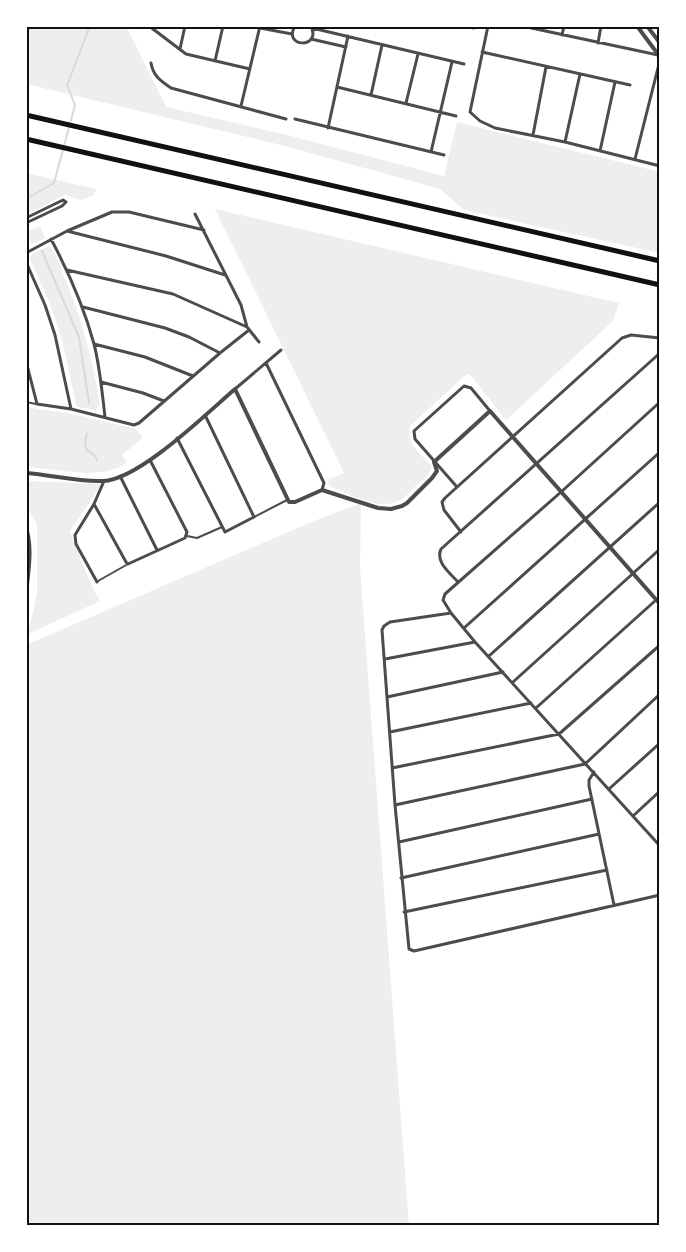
<svg xmlns="http://www.w3.org/2000/svg" width="686" height="1252" font-family="Quicksand,sans-serif">
	<rect width="100%" height="100%" fill="#fff"/>
	<path fill="#eee" d="M26 26H126L166 107 287 135 444 176 457 122 660 172V253L464 210 440 189 285 146 26 84Z
		M26 173 35 175 96 189 94 195 81 200 65 195 26 215Z
		M215 209 619 303 613 321 506 420 472 377 467 374 410 426C405 444 421 454 432 466 430 475 423 480 416 486 412 490 407 496 402 499 380 513 350 494 329 486L328 480 344 473Z
		M40 226 45 238 32 244 26 232Z
		M49 246C56 252 60 265 63 274 81 316 93 360 100 405L96 410 78 407 76 404 62 339 50 304 30 259 32 254Z
		M26 407 73 414 136 429 143 438 122 455 127 462C105 482 53 468 26 467Z
		M26 481 102 484 70 531 92 587 100 601 28 634 37 594V524L26 506Z
		M361 503 360 568 409 1226H26V645L309 523Z"/>
	<g fill="none" stroke-linecap="round" stroke-linejoin="round">
		<path stroke="#d9d9d9" stroke-width="2" d="M26 199 54 183 75 105 67 85 90 26
			M42 251 79 337 89 403
			M87 434C81 457 91 446 97 460"/>
		<path stroke="#4c4c4c" stroke-width="2" d="M26 402 36 404
			M254 517 287 500
			M187 536 197 538 222 527
			M98 581 128 564"/>
		<path stroke="#4c4c4c" stroke-width="3" d="M149 26 186 54 250 69
			M295 26C282 48 322 49 311 26
			M466 26 474 28
			M488 26 470 112 480 121 495 128 565 142 660 166
			M522 26 658 55
			M260 28 292 34
			M312 28 464 64
			M562 35 564 26
			M311 39 346 47
			M598 43 601 26
			M180 49 185 26
			M482 52 630 85
			M215 61 223 26
			M151 63C153 76 161 81 171 88L286 119
			M337 87 456 116
			M371 95 382 45
			M406 103 418 54
			M241 106 260 26
			M295 119 444 155
			M328 128 348 36
			M533 135 546 67
			M565 142 580 74
			M600 151 615 82
			M431 152 452 62
			M635 159 660 60
			M195 214 241 305 247 327 259 342
			M26 218 63 200 66 202 62 206 26 223
			M67 231 166 256 225 275
			M51 239C69 273 84 307 94 344 100 367 102 392 105 417
			M26 253 67 231 112 212H129L204 230
			M26 262 45 305 55 335 71 409
			M67 270 173 294 247 327
			M83 307 165 328 189 337 220 353
			M94 344 145 357 193 376
			M26 361 37 404 71 409 134 425 139 423 220 353 249 330
			M266 363 324 483 322 490
			M101 382 143 393 164 401
			M235 389 281 350
			M660 402 561 492 445 594 443 600 451 613 475 642 660 846
			M177 438 225 532 254 517 205 415
			M120 476 157 550
			M457 487 415 439 414 431 464 386 471 388 490 411
			M94 504 126 562 128 564 185 538 187 532 150 460
			M26 526C34 548 28 576 26 598
			M461 532 444 510 442 502 445 498 622 338 631 335 660 338
			M97 582 76 544 75 535 94 504 104 481
			M458 582C450 573 435 562 441 549L660 353
			M451 613 390 622 384 626 382 630 395 805 409 949 414 951 660 895
			M464 628 660 452
			M489 656 660 502
			M385 659 475 642
			M513 682 660 549
			M387 697 503 672
			M536 708 656 600
			M390 732 531 703
			M392 768 559 734 660 645
			M594 772 589 780V786L614 905
			M609 789 660 743
			M395 805 585 764 660 694
			M633 816 660 791
			M399 842 592 799
			M401 878 599 834
			M404 912 607 870"/>
		<path stroke="#4c4c4c" stroke-width="4" d="M637 26 660 57
			M647 26 660 43
			M26 473C52 475 77 482 103 481 139 480 207 413 235 389L289 502H295L322 490 378 508 391 509 402 506 407 503 432 478 437 471 434 462 490 411 660 604"/>
		<path stroke="#111" stroke-width="5" d="M26 115 660 261
			M26 139 660 285"/>
	</g>
	<rect width="686" height="1252" fill="none" stroke="#ffffff" stroke-width="55"/>
	<rect x="28" y="28" width="630" height="1196" fill="none" stroke="#111" stroke-width="2"/>
</svg>
